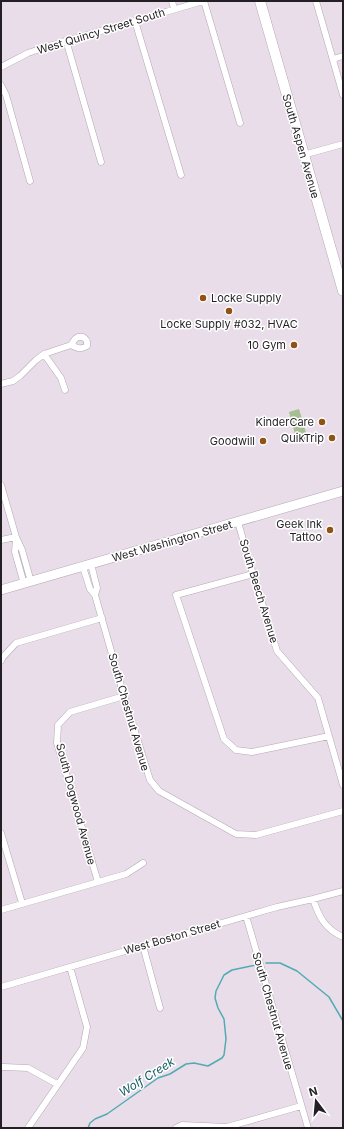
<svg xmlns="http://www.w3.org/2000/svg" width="344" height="1129" font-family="Inter,sans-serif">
	<rect width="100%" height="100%" fill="#e9ddea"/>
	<path fill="#a7be92" d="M299 409 308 439 297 442 289 412Z"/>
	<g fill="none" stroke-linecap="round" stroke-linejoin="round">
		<path stroke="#52abb3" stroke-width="1.5" d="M266 963H280L297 971 329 997 343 1021
			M88 1128 90 1123 95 1119 107 1114 158 1078 170 1074 186 1064 194 1063 208 1066 222 1058 224 1055 226 1039 224 1019 218 1008 215 998 216 991 224 975 232 970 256 965"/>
		<g stroke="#b3a8b4" stroke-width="7">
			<path id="minor" d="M172 1 174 9
				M204 1 240 123
				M316 1 343 95
				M135 21 181 175
				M66 40 101 162
				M333 59 343 56
				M1 67 28 53 46 47 203 1
				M1 85 6 95 30 181
				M303 155 343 144
				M44 354 61 378 65 390
				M1 384 13 381 20 376 36 360 44 354 71 345 75 339 78 337H83C86 339 88 342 87 346 80 350 77 348 71 345
				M1 485 16 537 22 550 31 582
				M238 522 253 574 277 651 318 698 343 785
				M16 538 15 552 24 584
				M1 540 16 537
				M91 564 97 588 95 595
				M83 567 90 589 95 595 124 696 150 780 159 791 236 834 256 835 343 811
				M253 574 176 595 224 739 236 750 252 752 329 736
				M1 661 3 657 16 643 102 618
				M1 833 22 903
				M98 882 57 743 58 725 70 712 124 696
				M313 899C319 917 325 929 343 937
				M1 910 126 874 143 863
				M246 916 308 1128
				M143 946 160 1008
				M1 987 277 907 313 899 343 891
				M1 1067H4L28 1068 57 1084
				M28 1128 83 1048 87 1027 70 967
				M176 1128 182 1125 227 1127 301 1106"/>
		</g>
		<g stroke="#b3a8b4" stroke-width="10">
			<path id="secondary" d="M1 590 343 491"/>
		</g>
		<g stroke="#b3a8b4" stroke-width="11">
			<path id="primary" d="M260 1 343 291"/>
		</g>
		<use href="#minor" stroke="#fff" stroke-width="6"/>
		<use href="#secondary" stroke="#fff" stroke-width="9"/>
		<use href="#primary" stroke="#fff" stroke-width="10"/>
	</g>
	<g fill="#905316" stroke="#fff" stroke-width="1.5">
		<circle cx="203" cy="298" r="4"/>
		<circle cx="229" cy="311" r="4"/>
		<circle cx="294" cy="345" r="4"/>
		<circle cx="322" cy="422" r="4"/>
		<circle cx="332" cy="438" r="4"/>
		<circle cx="263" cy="441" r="4"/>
		<circle cx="330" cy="530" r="4"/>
	</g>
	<g text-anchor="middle" stroke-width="3" stroke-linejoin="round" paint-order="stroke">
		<g font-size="11" fill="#231f24" stroke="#fff">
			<text transform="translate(101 31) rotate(-17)" y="4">West Quincy Street South</text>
			<text transform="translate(301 146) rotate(74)" y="4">South Aspen Avenue</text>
			<text transform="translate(172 541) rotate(-16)" y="4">West Washington Street</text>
			<text transform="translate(259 591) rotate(73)" y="4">South Beech Avenue</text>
			<text transform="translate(129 712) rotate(74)" y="4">South Chestnut Avenue</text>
			<text transform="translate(76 804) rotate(75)" y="4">South Dogwood Avenue</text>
			<text transform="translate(172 937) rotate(-16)" y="4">West Boston Street</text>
			<text transform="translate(273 1011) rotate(74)" y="4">South Chestnut Avenue</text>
		</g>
		<g font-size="11" fill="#231f24" stroke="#fff" text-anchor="end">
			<text x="211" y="302" text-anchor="start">Locke Supply</text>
			<text x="229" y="328" text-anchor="middle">Locke Supply #032, HVAC</text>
			<text x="286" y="349">10 Gym</text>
			<text x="314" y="426">KinderCare</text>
			<text x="324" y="442">QuikTrip</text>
			<text x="255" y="445">Goodwill</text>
			<text x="322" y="528">Geek Ink<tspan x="322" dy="13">Tattoo</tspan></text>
		</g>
		<g font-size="12" font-style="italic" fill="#125d63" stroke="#fff">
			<text transform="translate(147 1077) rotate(-32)" y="4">Wolf Creek</text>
		</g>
	</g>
	<rect width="344" height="1129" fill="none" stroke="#231f24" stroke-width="4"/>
	<g transform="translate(316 1101) rotate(344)" stroke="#ffffff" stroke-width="3" paint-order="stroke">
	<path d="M0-3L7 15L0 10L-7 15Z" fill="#231f24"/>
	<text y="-6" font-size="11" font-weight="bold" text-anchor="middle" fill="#231f24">N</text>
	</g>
</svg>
